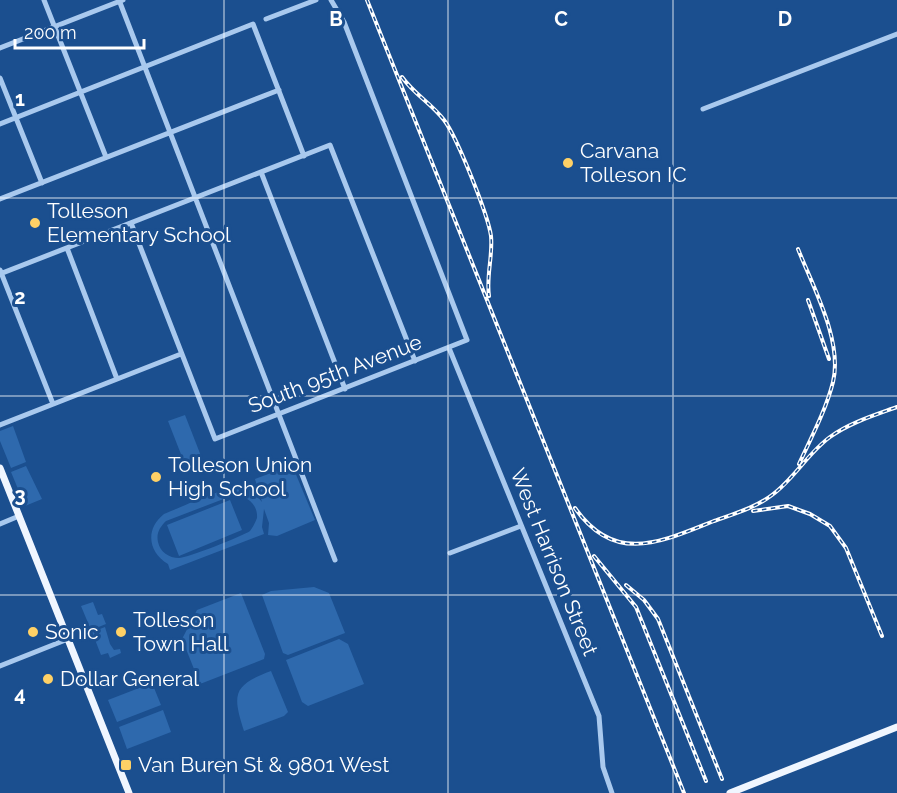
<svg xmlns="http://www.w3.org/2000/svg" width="897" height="793" font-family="Raleway,sans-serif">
	<rect width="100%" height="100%" fill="#1b4f8f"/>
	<path fill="#2e69ad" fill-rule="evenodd" d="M185 415 201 456 184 462 168 421Z
		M13 426 26 462 11 468 0 441V431Z
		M292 465 315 520 277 536 268 535 269 523 264 509 262 527 264 534 170 570 168 564C148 552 145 529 164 514 182 507 226 485 244 488 252 490 257 496 262 502L255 479ZM234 495C247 496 258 504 257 518 255 523 253 527 250 531 243 536 187 558 179 558 169 558 160 552 158 542 156 533 160 527 166 521Z
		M26 466 42 499 25 506 11 472Z
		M230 500 242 530 179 556 167 525Z
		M314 587 329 593 345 633 288 655 283 653 262 595 271 591Z
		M241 593 265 654 264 659 200 684 182 639 197 610Z
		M93 602 98 615 102 614 106 624 91 630 81 606Z
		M105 627 110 644 114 650 120 649 121 653 110 658 108 653 101 655 92 632Z
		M339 639 348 644 364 684 308 706 302 702 286 660Z
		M271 671 288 712 284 716 244 731C232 694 233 685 271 671Z
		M152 683 161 705 117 722 108 700Z
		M163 710 171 732 127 749 119 727Z"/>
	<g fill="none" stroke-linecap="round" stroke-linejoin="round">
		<path stroke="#a9c9ee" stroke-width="5" d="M44 0 106 157
			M119 0 335 560
			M266 19 316 0
			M0 48 123 0
			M0 78 42 183
			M703 109 897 34
			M0 124 253 24 304 156
			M261 172 345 389
			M0 199 279 90
			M131 223 215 439 467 340 344 22 331 0
			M67 248 117 379
			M0 270 53 404
			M0 274 330 145 415 361
			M449 348 599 716 603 767 612 793
			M0 425 181 354
			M0 524 19 516
			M450 553 521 526
			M0 666 68 639"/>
		<path stroke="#f0f6ff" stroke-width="7" d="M0 468 129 793
			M730 793 897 727"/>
		<g stroke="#fff" stroke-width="4">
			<path id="rail" d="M367 0 684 793
				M402 77C414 94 432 104 444 120 457 137 488 215 491 236 493 256 486 276 489 296
				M798 249C813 287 843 341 833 382 826 410 811 438 799 464
				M808 300 829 359
				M575 508C615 565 661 542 714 521 733 514 755 508 772 495 794 479 808 453 830 437 849 423 875 415 897 407
				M753 511 788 506 810 514 830 526 846 548 882 636
				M594 556 636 607 706 781
				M626 585 644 600 658 619 722 779"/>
		</g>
		<use href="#rail" stroke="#1b4f8f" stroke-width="1.5" stroke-dasharray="4.5" stroke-linecap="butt"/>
	</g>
	<path fill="none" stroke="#fff" stroke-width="1.5" stroke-opacity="0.55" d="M224 0V793M448 0V793M673 0V793M0 198H897M0 396H897M0 595H897"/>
	<g fill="#ffd166" stroke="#1b4f8f" stroke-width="2">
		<circle cx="568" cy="163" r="6"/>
		<circle cx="35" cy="223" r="6"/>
		<circle cx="156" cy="477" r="6"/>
		<circle cx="33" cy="632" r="6"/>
		<circle cx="121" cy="632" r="6"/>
		<circle cx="48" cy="679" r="6"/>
		<rect x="120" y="759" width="12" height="12" rx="3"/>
	</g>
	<g text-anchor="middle" stroke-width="6" stroke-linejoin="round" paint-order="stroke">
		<g font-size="21" fill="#fff" stroke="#1b4f8f" text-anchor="start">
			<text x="580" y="158">Carvana<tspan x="580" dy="24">Tolleson IC</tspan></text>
			<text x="47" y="218">Tolleson<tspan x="47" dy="24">Elementary School</tspan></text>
			<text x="168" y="472">Tolleson Union<tspan x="168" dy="24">High School</tspan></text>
			<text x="133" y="627">Tolleson<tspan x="133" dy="24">Town Hall</tspan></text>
			<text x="45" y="639">Sonic</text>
			<text x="60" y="686">Dollar General</text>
			<text x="138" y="772">Van Buren St &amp; 9801 West</text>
		</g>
		<g font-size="21" fill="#fff" stroke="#1b4f8f">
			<text transform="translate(335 374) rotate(-21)" y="7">South 95th Avenue</text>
			<text transform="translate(554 562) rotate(68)" y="7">West Harrison Street</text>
		</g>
	</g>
	<g font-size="20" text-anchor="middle" font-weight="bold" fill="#fff" stroke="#1b4f8f" stroke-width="6" stroke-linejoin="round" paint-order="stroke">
		<text x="336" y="26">B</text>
		<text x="561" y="26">C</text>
		<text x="785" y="26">D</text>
		<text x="20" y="106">1</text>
		<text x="20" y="304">2</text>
		<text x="20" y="502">3</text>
		<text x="20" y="701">4</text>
	</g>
	<path d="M15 39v9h129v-9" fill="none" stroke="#ffffff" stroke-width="3"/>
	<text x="24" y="39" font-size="18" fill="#ffffff" stroke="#1b4f8f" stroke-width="4.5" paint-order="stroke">200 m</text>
</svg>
